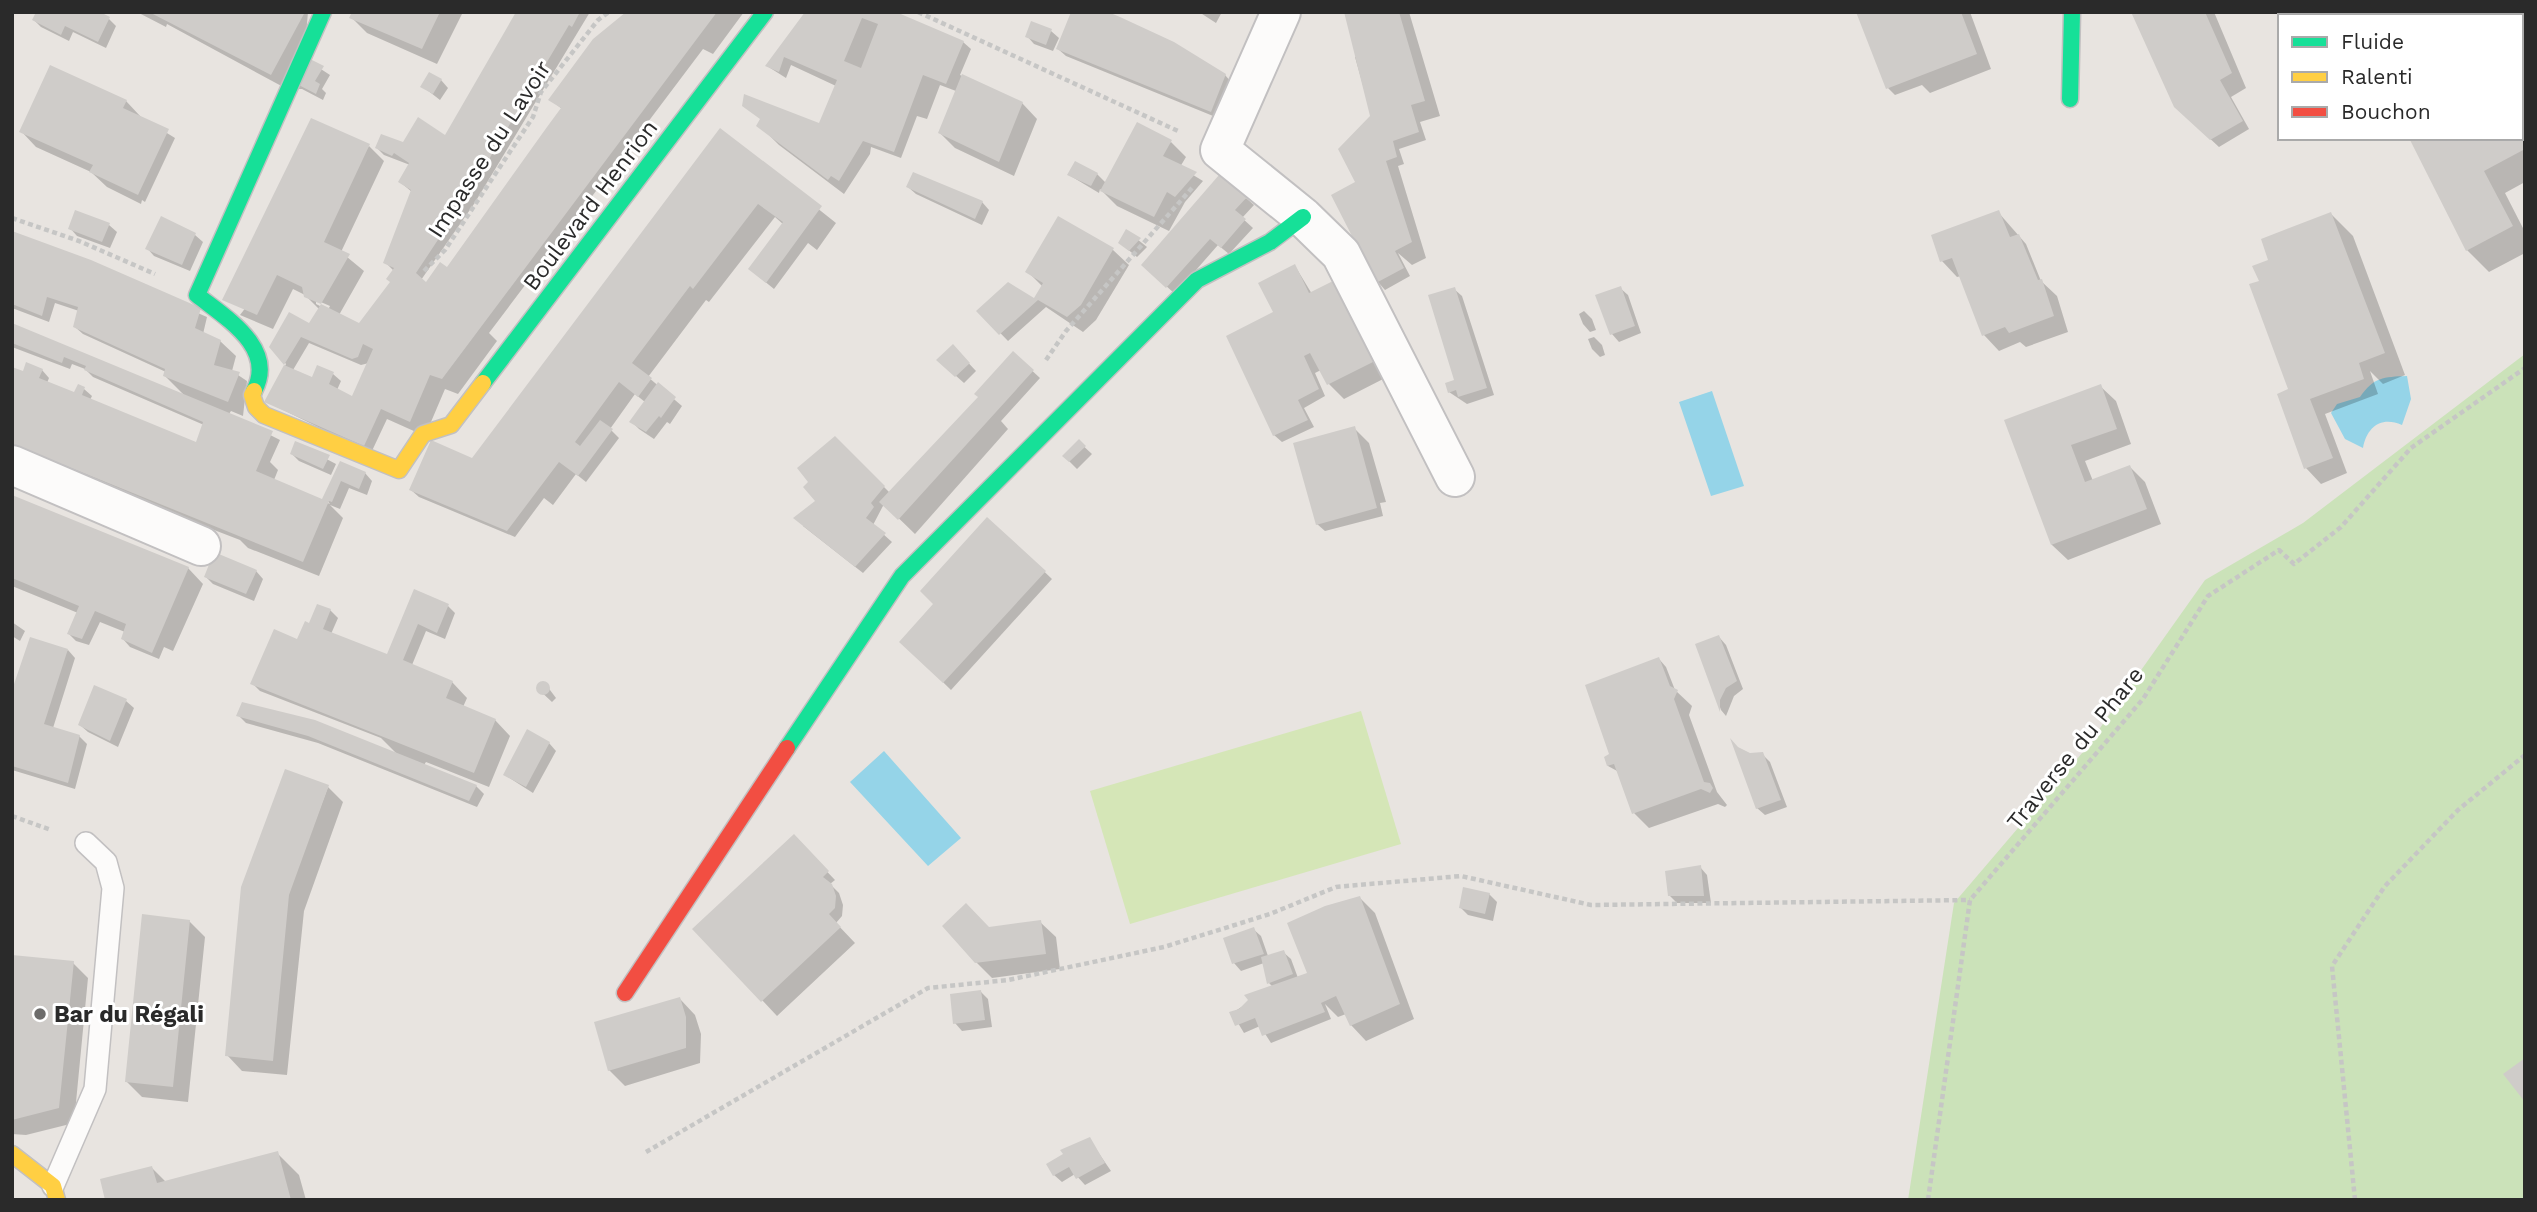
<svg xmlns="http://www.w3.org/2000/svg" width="2537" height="1212" font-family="'Work Sans',sans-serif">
	<rect width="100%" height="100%" fill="#e8e4e0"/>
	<path fill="#cbe2b9" d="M2525 354V1200H1908L1954 903 2083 752 2205 580 2303 523Z"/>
	<path fill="#d5e6b7" d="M1361 711 1401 844 1130 924 1090 791Z"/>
	<path fill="#95d4e8" d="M2407 376 2411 399 2402 425C2381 416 2367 427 2363 448L2345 439 2331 413 2337 404 2360 397C2374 377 2383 377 2407 376Z
		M1712 391 1744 486 1711 496 1679 402Z
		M884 751 961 838 928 866 850 782Z"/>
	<path fill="#0003" fill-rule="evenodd" d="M137 12H308L304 58 330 75 322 89 326 93 323 100 302 89H287L167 24 166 27Z
		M354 12H463L437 64 367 33 351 17Z
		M518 12H590L474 204 421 280 427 284 447 270 562 109 551 100 645 12H744L713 54 703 49 489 333 497 341 458 394 445 389 425 436 387 419 371 453 267 402 286 364 271 347 310 325 320 310 305 295 293 289 273 329 240 315 369 146 384 161 341 252 364 271 339 315 359 325 392 282 394 271 385 262 412 192 400 182 410 165 384 155 377 148 446 137ZM316 300 330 306 328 310 316 304ZM309 343 361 365 369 363 353 398 337 390 341 381 333 374 318 367 313 379 293 370Z
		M807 12H880L963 42 971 49 960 75 1022 103 1037 119 1014 176 955 148 940 133 956 91 940 85 927 119 917 116 901 158 871 147 870 154 844 194 779 145 770 136 827 128 836 86 791 65 786 78 767 66Z
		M1199 12H1222L1216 23Z
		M1346 12H1409L1440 116 1420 122 1426 140 1399 149 1404 164 1398 166 1426 258 1412 265 1398 253 1410 276 1385 290 1378 282 1359 182 1372 117 1355 57 1359 56Z
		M1857 12H1970L1991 69 1930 93 1922 85 1895 95 1888 88Z
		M2133 12H2214L2246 88 2231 97 2249 129 2219 147 2191 121Z
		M109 19 116 26 106 48 73 32 69 41 41 27 34 20Z
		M1051 31 1059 38 1053 51 1034 44 1027 36Z
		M1058 49 1225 75 1232 83 1218 118 1066 56Z
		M441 80 448 88 440 100 422 86Z
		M126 101 141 117 175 138 145 202 142 200 141 204 107 187 91 172 36 147 21 131Z
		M2521 106 2525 113V182L2505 193 2525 232V253L2489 272 2467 250 2411 138H2521Z
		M720 131 836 223 817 250 808 243 774 289 758 276 784 225 775 217 709 302 706 300 648 377 682 406 670 424 667 422 654 439 639 429 631 421 645 402 635 394 610 429 619 438 586 482 576 474 553 505 544 498 515 537 419 497 411 490 472 460Z
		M1171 142 1186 157 1180 167 1203 181 1185 202 1169 231 1117 206 1100 189 1099 193 1069 175 1097 174 1106 183Z
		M908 187 982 202 989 210 982 225 916 194Z
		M1246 198 1254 205 1242 218 1253 228 1229 254 1218 245 1175 294 1143 265Z
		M76 212 109 225 117 232 110 248 77 236 70 228Z
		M1998 212 2026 244 2041 281 2057 296 2068 332 2026 347 2020 342 1999 351 1984 335 1961 276 1957 277 1942 261 1933 236Z
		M2331 214 2353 236 2405 375 2383 384 2370 371 2378 394 2325 414 2347 473 2321 484 2306 468 2279 395 2292 390 2261 281 2272 267Z
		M1059 218 1113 250 1129 265 1096 320 1083 332 1046 307 1008 341 979 311 1035 300 1043 287 1027 271Z
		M1127 231 1147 247 1137 257 1120 243Z
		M12 233 207 317 203 334 220 341 236 356 232 371 247 381 243 416 231 411 229 414 280 440 270 462 278 470 274 480 330 504 325 498 341 463 365 473 372 481 367 495 349 488 340 509 330 505 343 518 319 576 248 548 240 540 12 452V369L31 376 42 370 49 378 47 383 75 394 84 389 92 396 90 400 197 444 204 425 93 377 85 369 72 364 70 369 12 347V325L184 395 165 376 166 372 83 334 75 327 79 311 55 303 49 322 12 308Z
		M195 235 203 242 190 271 154 256 147 248Z
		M1295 266 1312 294 1333 284 1348 299 1389 376 1344 399 1329 384 1321 370 1315 373 1325 396 1304 408 1314 427 1282 442 1274 435 1275 313Z
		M1620 288 1628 295 1641 333 1619 342 1612 334Z
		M1454 289 1462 296 1494 395 1467 404 1449 392 1456 381Z
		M1584 311 1592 319 1596 330 1590 332 1583 324 1579 314Z
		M1594 337 1602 345 1605 355 1600 357 1592 349 1588 339Z
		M1013 353 1040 378 1001 421 1008 429 915 534 884 504 873 525 892 542 863 573 803 526 817 501 835 438 890 493 980 397Z
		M960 354 976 371 964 383 946 367Z
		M2100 386 2116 401 2131 444 2085 461 2093 481 2130 467 2145 482 2161 524 2068 560 2052 545 2006 421Z
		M1354 428 1369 443 1386 502 1380 503 1383 516 1325 531 1317 524Z
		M1079 442 1092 454 1077 469 1064 456Z
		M296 443 336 464 331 475 299 461 292 454Z
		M12 496 188 568 203 584 173 651 164 647 159 659 130 647 123 639 125 632 100 622 89 645 76 641 69 634 78 613 12 586Z
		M1030 558 1052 579 951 690 902 642Z
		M256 571 263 579 254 601 213 584 206 577Z
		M415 592 448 606 455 613 445 639 426 631 412 665 452 682 467 698 463 707 495 720 510 736 489 787 426 762 424 765 476 786 484 794 477 807 318 743 246 723 238 715 397 754 381 738 260 691 253 684 297 642 310 625 330 610 338 618 331 634 388 656Z
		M12 622 25 631 20 641 12 636Z
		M1719 637 1726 645 1743 689 1734 696 1726 716 1721 710 1698 645Z
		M68 650 75 658 53 728 79 736 87 744 75 789 12 770V696Z
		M1659 659 1666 667 1675 690 1692 706 1689 715 1717 792 1727 805 1725 807 1718 804 1649 828 1634 813 1619 772 1608 766 1609 756Z
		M544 682 556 698 552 702 537 688Z
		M126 701 134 708 118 747 88 732 80 725Z
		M549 743 556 751 533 793 505 775Z
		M1762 754 1770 762 1787 807 1765 815 1757 808Z
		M328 787 343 802 304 911 287 1075 242 1071 227 1055Z
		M794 837 835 880 830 884 839 893 843 905 842 916 836 923 855 943 777 1016 695 929Z
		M1700 867 1707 875 1711 903H1677L1669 895Z
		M1489 894 1497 902 1493 921 1468 915 1461 908Z
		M1360 898 1375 913 1414 1019 1366 1041 1351 1025 1346 1014 1338 1017 1325 1004 1331 1019 1271 1043 1260 1026 1244 1033 1232 1013 1273 987 1269 983 1264 963 1241 971 1234 963 1253 929 1261 936 1268 956 1283 952 1291 959 1298 978 1308 975Z
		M189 921 205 937 188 1102 142 1097 126 1081Z
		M1040 922 1056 937 1060 969 992 978 976 962Z
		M12 957 73 963 88 978 74 1123 26 1135 12 1134Z
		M981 992 988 999 992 1027 962 1031 955 1023Z
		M680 999 695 1015 701 1034 700 1063 625 1086 609 1070Z
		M1089 1139 1111 1171 1085 1185 1075 1174 1062 1182 1054 1175Z
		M277 1153 299 1175 306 1200H107L152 1168 166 1182Z"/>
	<path fill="#cfccc9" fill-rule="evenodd" d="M36 12H100L110 17 98 42 65 26 61 35 32 20Z
		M149 12H305L271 75Z
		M352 12H440L422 49 349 18Z
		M516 12H580L572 27 569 25 467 196 416 273 426 282 440 262 447 267 547 127 561 108 548 100 593 39 626 12H717L442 379 430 375 410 422 381 409 364 446 264 402 284 365 312 377 317 365 334 372 329 384 352 396 373 349 363 344 358 357 352 359 301 337 284 365 269 347 289 312 309 323 321 304 359 323 390 282 386 279 394 268 383 263 411 190 398 182 409 163 394 153 392 156 375 148 381 134 403 142 418 117 445 135Z
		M805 12H896L964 41 946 84 923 75 894 152 863 141 839 181 831 176 828 180 756 126 760 119 742 106 744 94 819 123 837 80 784 57 779 72 765 66ZM862 18 878 24 861 68 844 61Z
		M1071 12H1108L1120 17 1174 42 1226 74 1211 112 1056 49Z
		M1344 12H1399L1425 101 1411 105 1419 132 1393 141 1397 157 1386 161 1412 242 1395 251 1404 268 1376 283 1331 195 1355 182 1338 149 1370 116Z
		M1856 12H1961L1977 54 1886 89Z
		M2131 12H2205L2232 73 2220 80 2243 121 2210 140 2174 107Z
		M1031 21 1052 29 1046 45 1025 37Z
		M306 57 324 66 315 81 320 84 316 94 293 82Z
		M50 65 127 100 123 108 169 129 138 195 89 172 93 165 19 132Z
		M429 72 442 79 433 94 420 87Z
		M962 74 1023 102 999 162 938 133Z
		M311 118 370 144 324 242 350 254 321 304 304 297 302 287 277 275 257 315 222 300Z
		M1137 122 1172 140 1163 156 1197 172 1175 197 1167 192 1154 217 1100 191Z
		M2521 124 2525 131V149L2484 171 2513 226 2466 251 2409 138H2521Z
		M720 128 822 206 766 283 748 269 783 222 758 204 693 289 690 286 632 363 652 378 638 397 619 382 575 442 580 446 600 420 613 429 585 467 578 476 559 462 507 531 409 490 431 440 472 458Z
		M1075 161 1098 173 1091 186 1067 175Z
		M913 172 983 201 975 219 906 187Z
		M1219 175 1248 196 1235 210 1246 219 1221 248 1210 239 1166 288 1141 265Z
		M75 210 110 223 102 242 68 229Z
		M1999 210 2010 237 2019 234 2038 280 2042 279 2054 316 2009 333 2005 327 1982 336 1952 258 1940 262 1931 235Z
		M2331 212 2385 353 2359 363 2364 379 2310 399 2333 458 2304 469 2277 394 2288 389 2249 284 2259 281 2252 266 2268 260 2261 239Z
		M161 216 196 233 182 265 145 249Z
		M1058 216 1114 248 1081 305 1067 317 1038 300 999 335 976 311 1008 282 1034 298 1043 283 1025 272Z
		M1126 229 1141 238 1129 251 1118 243Z
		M12 231 91 260 201 308 195 328 221 340 214 365 240 372 228 402 163 376 165 369 73 327 78 307 47 297 42 316 12 304Z
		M1295 264 1309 293 1333 281 1375 361 1327 385 1310 353 1304 356 1319 389 1298 400 1308 420 1273 436 1226 336 1273 312 1258 283Z
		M1621 286 1635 326 1610 335 1595 295Z
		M1455 287 1487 388 1458 397 1456 390 1448 393 1445 383 1454 380 1428 295Z
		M12 323 273 431 256 471 322 499 340 461 366 472 359 489 341 481 332 502 329 501 303 562 12 444V367L23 371 26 362 43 369 39 378 74 392 78 384 85 387 82 395 196 442 203 422 84 370 86 366 64 357 62 363 12 343Z
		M953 344 970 363 955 377 936 360Z
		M1013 351 1034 370 898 520 879 502 978 397 974 394Z
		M658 382 676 397 661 418 659 416 646 432 629 422Z
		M2101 384 2117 429 2071 445 2085 482 2130 465 2147 509 2051 545 2004 420Z
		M1355 426 1377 508 1316 525 1293 443Z
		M835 436 885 486 871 503 874 507 866 518 886 533 855 567 793 518 815 501 803 487 808 482 797 468Z
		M1079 439 1086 446 1069 462 1062 456Z
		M295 441 330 455 323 469 290 454Z
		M12 495 189 567 152 653 121 639 126 624 95 611 82 639 67 634 79 606 12 578Z
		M987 517 1046 571 943 683 899 642 933 604 920 591Z
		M214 552 257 570 246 594 204 577Z
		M414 589 449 604 437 633 418 624 403 660 453 681 446 698 496 719 474 773 250 684 274 629 297 639 305 621 309 623 317 604 331 609 323 629 387 654Z
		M1719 635 1737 681 1726 688 1720 700V712L1695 644Z
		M30 637 68 649 44 724 80 735 68 783 12 766V690Z
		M1659 657 1670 686 1678 690 1674 699 1704 782 1710 783 1713 788 1710 793 1701 789 1632 814 1614 764 1607 766 1604 757 1609 754 1585 685Z
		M536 688a7 7 0 1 1 14 0a7 7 0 1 1-14 0Z
		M94 685 127 699 110 741 78 725Z
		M242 702 315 720 477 785 469 801 308 736 236 716Z
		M527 729 550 742 526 787 503 775Z
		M1730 738 1738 747 1750 753 1763 752 1781 800 1756 809Z
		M285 769 329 785 289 895 273 1061 225 1056 241 887Z
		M794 834 829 871 823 877 832 884 836 896 835 908 829 914 841 927 761 1002 692 929Z
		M1701 865 1704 896H1668L1665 871Z
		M1463 887 1490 893 1485 914 1459 908Z
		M1360 896 1400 1004 1350 1026 1336 996 1321 1003 1325 1012 1262 1036 1255 1018 1235 1026 1229 1012 1239 1009 1248 1000 1244 995 1307 973 1287 923 1325 906Z
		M966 903 989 927 1041 920 1046 954 975 963 942 926Z
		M142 914 190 920 173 1087 125 1082Z
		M1254 927 1264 954 1232 964 1223 938Z
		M1284 950 1293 974 1267 984 1261 957Z
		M12 955 74 961 59 1108 12 1120Z
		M981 990 985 1020 953 1024 950 994Z
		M680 997 686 1017V1048L608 1071 594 1022Z
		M2525 1058V1102L2503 1074Z
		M1090 1137 1105 1163 1076 1179 1069 1167 1053 1176 1046 1164 1063 1154 1060 1150Z
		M278 1151 291 1200H105L100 1179 152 1166 157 1183Z"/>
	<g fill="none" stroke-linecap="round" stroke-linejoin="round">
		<g stroke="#c2c0c1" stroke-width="24">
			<path id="lane" d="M53 1186 95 1089 113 888 106 862 86 843"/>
		</g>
		<g stroke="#c2c0c1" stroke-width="42">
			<path id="street" d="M1281 12 1220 150 1303 217 1341 254 1455 477
				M12 465 201 546"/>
		</g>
		<g stroke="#c2c0c1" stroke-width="19">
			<path id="fast" d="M2070 99 2072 12
				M483 383 765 12
				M254 391C277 348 226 318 197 295L323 12
				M787 748 902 576 1197 280 1270 242 1303 217"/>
		</g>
		<g stroke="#c2c0c1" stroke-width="19">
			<path id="slow" d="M254 391 252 395 256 407 264 415 399 470 423 434 451 425 483 383
				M12 1154 53 1186 57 1200"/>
		</g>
		<g stroke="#c2c0c1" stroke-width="19">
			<path id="jam" d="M625 993 787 748"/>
		</g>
		<path stroke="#c6c6c5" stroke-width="4.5" stroke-dasharray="5 3.5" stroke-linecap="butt" d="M918 12 1178 131
			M12 218 79 241 155 274
			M424 271 445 250 533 117 541 92 598 20 609 12
			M1046 360 1066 331 1192 188
			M12 816 51 830
			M646 1152 928 988 1008 980 1164 947 1270 914 1336 887 1461 876 1591 905 1970 900
			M1928 1200 1970 900 2143 699 2208 596 2279 550 2294 564 2341 527 2411 448 2525 368
			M2355 1200 2332 966 2385 886 2458 810 2525 755"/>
		<use href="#lane" stroke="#fcfbfa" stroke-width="21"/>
		<use href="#street" stroke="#fcfbfa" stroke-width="38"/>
		<use href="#fast" stroke="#16e098" stroke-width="16"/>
		<use href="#slow" stroke="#ffcf43" stroke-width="16"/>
		<use href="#jam" stroke="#f24e42" stroke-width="16"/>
	</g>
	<circle fill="#6c6b6a" stroke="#fff" stroke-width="2.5" cx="40" cy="1014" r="7"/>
	<g text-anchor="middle" stroke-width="6" stroke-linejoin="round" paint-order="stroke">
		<g font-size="23" fill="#2a2a2a" stroke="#fff">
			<text transform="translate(489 149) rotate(-57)" y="8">Impasse du Lavoir</text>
			<text transform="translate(590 205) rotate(-53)" y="8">Boulevard Henrion</text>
			<text transform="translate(2075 748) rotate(-51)" y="8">Traverse du Phare</text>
		</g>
		<g font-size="23" font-weight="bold" fill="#2a2a2a" stroke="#fff" text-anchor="start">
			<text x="54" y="1022">Bar du Régali</text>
		</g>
	</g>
	<rect width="2537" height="1212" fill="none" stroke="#2a2a2a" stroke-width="28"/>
	<rect x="2278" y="14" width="245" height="126" fill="#ffffff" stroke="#aaaaaa" stroke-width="2"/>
	<rect x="2292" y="37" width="35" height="10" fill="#16e098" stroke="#aaaaaa" stroke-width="2"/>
	<text x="2341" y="49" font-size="21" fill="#2a2a2a">Fluide</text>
	<rect x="2292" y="72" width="35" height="10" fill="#ffcf43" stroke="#aaaaaa" stroke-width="2"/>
	<text x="2341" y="84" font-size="21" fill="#2a2a2a">Ralenti</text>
	<rect x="2292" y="107" width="35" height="10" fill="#f24e42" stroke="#aaaaaa" stroke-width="2"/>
	<text x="2341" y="119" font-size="21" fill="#2a2a2a">Bouchon</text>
</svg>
